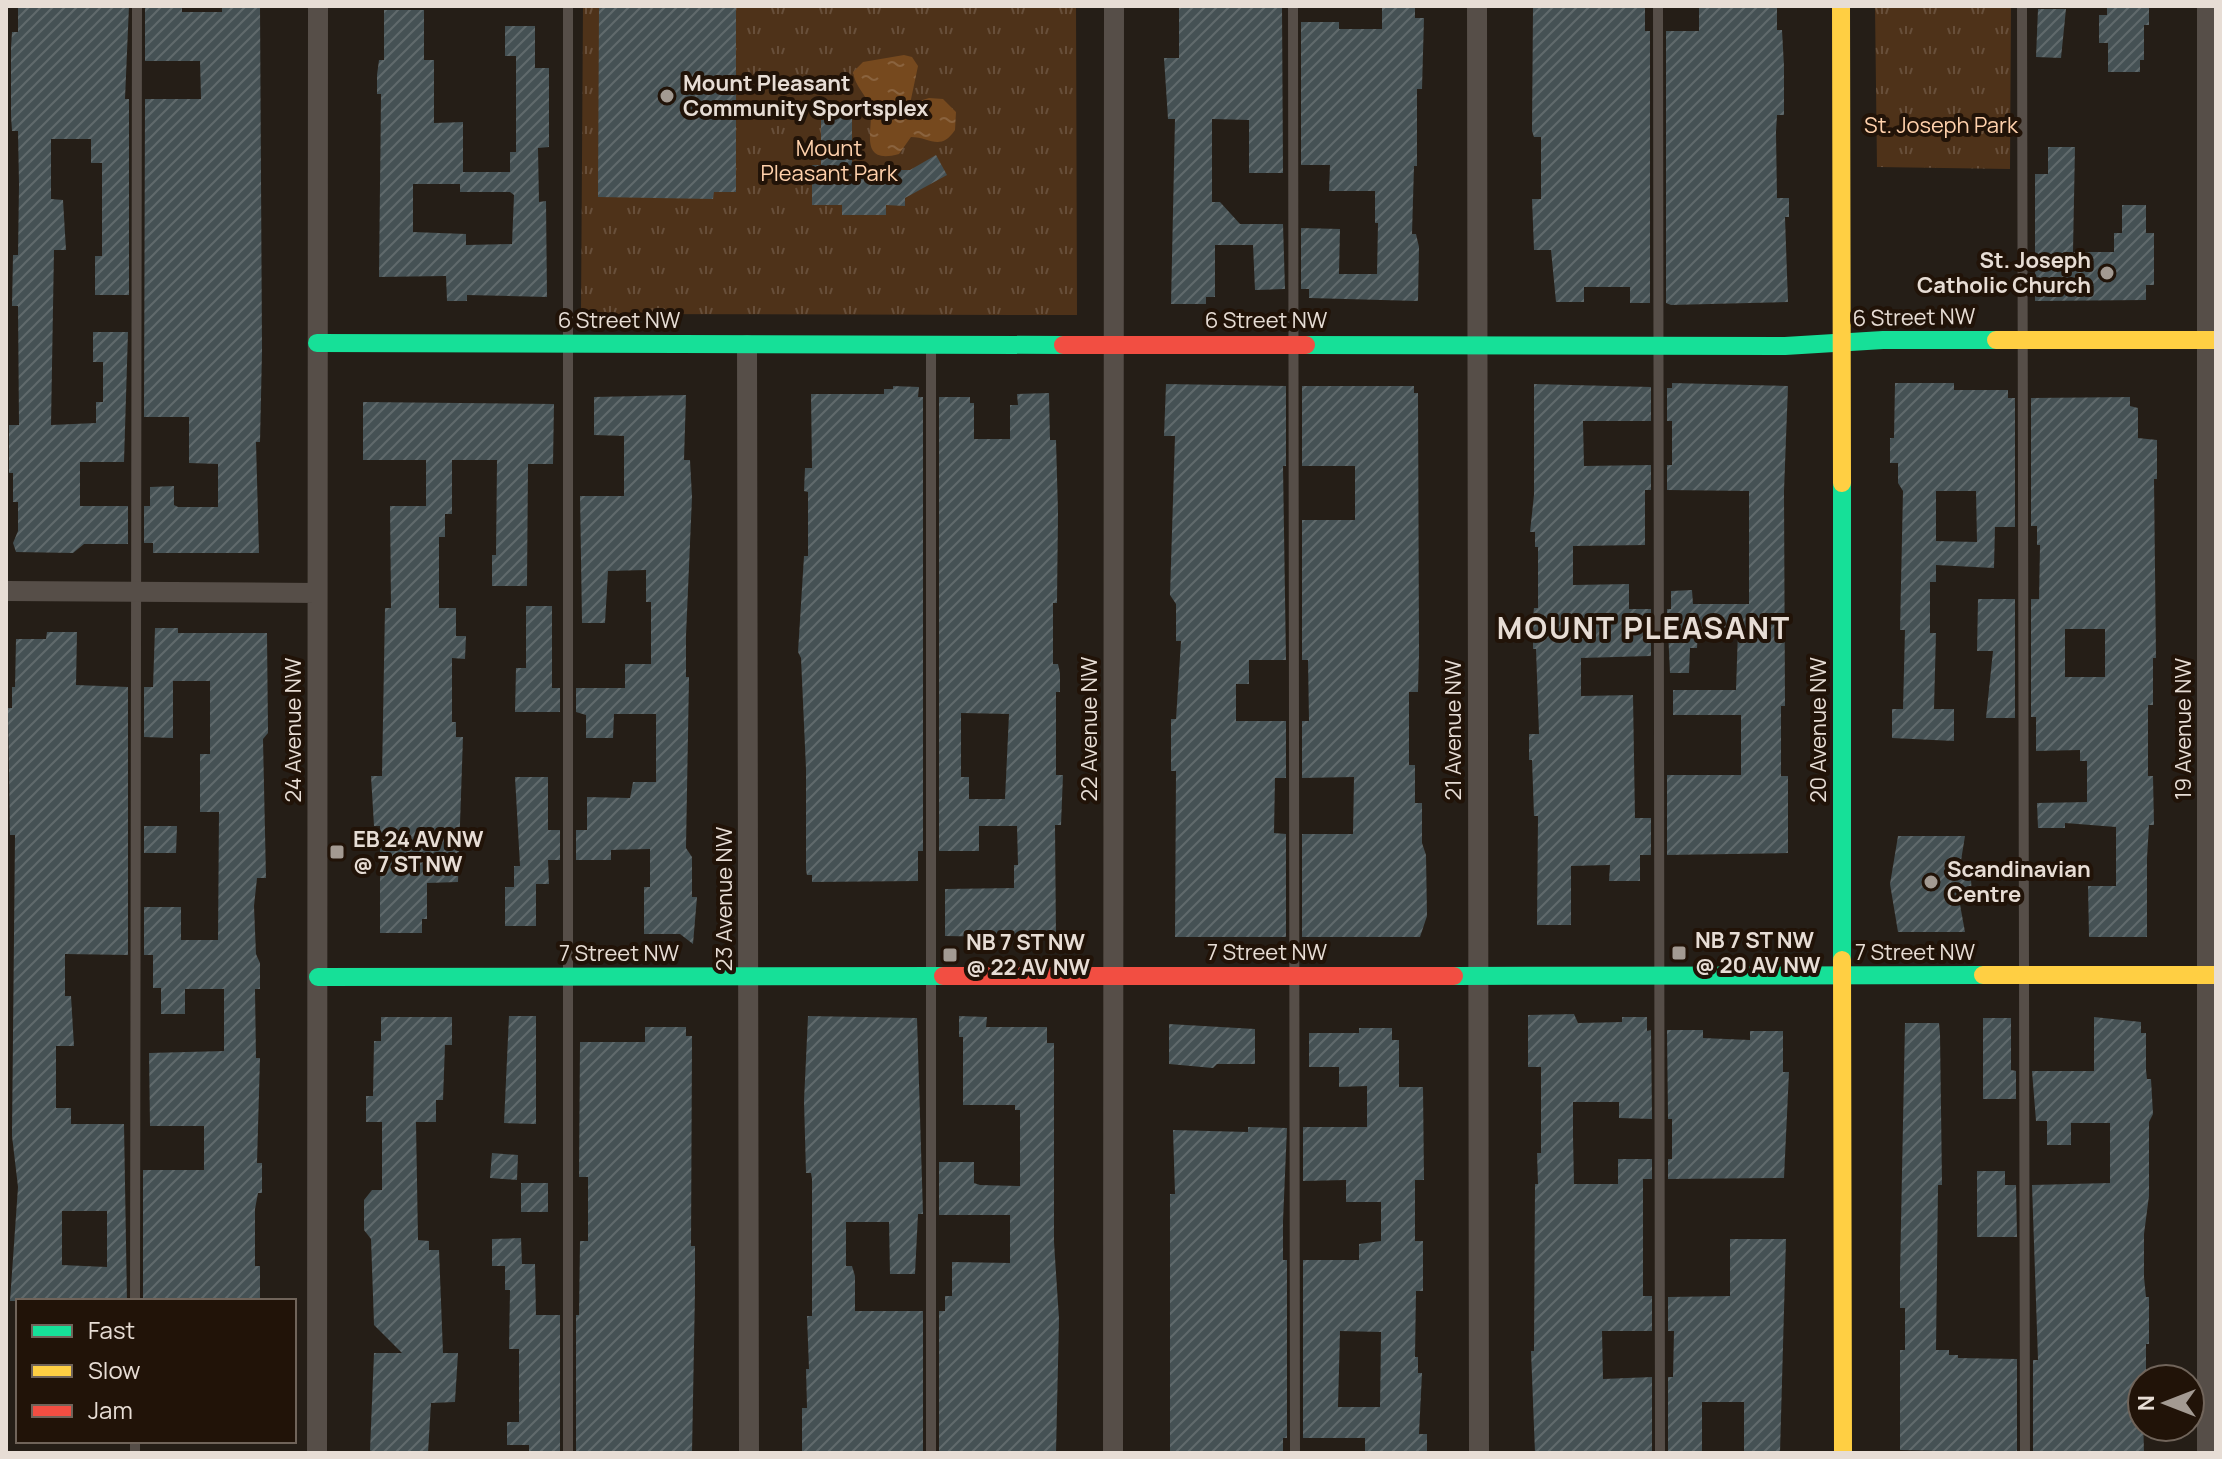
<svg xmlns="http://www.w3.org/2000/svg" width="2222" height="1459" font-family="Manrope,sans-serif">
	<defs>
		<pattern id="park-tufts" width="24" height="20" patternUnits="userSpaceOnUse" patternTransform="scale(2)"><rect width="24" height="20" fill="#4e3219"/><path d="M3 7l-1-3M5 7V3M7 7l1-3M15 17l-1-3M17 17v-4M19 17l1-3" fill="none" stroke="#684f3a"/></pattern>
		<pattern id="water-ripples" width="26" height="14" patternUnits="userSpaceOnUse" patternTransform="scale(2)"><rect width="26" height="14" fill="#76491e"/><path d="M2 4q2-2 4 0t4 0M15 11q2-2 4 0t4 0" fill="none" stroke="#8a633e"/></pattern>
		<pattern id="building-hatch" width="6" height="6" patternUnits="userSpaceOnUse" patternTransform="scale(2)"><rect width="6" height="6" fill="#455154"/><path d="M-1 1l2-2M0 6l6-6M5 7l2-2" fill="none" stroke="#606a6c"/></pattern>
	</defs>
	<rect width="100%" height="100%" fill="#251e17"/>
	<path fill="url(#park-tufts)" d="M583 6H1076L1077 315 581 314Z
		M1875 6H2011L2010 169 1877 167Z"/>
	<path fill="url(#water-ripples)" d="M904 55 912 57 918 66 910 104 929 98 943 99 956 112 955 130C940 152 930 137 911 137L899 154C856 166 875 126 870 107 866 94 855 87 853 72L863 62Z"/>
	<path fill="url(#building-hatch)" fill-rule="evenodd" d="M18 6H129L125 99H129V295H95V256H102V163H91V139H51V199L63 200 66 250H54L51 425 96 423V402H103V362H93V332H128L124 462H80V506H128V544H84L73 553 16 552 13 543 18 531V502H13V473H9V425H19L18 306H12L13 255H18L19 185 18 131H12L11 116V47L12 32H18Z
		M145 6H182V12H222V6H260L262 351 260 442H256L259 553H153V543H144V506H150V487L174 486V505L178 507H218V464L189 463V417H144L145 99H201L200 61H145Z
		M599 6H736V192H714L713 199 598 197Z
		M1179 6H1282L1283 173H1249V120L1212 119V202H1220L1240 224H1283L1285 289 1255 290 1253 245H1215V297H1206V304H1171L1175 119H1168L1164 58H1179Z
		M1382 6H1415V18H1424L1422 89H1417V166H1414L1412 234H1416L1419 247 1418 301 1309 298V289H1301V228L1340 229 1339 274H1377L1378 223H1375V191H1329L1330 165H1301V22H1339V29H1382Z
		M1533 6H1645V31H1650V303H1630V287H1584V302H1556L1551 250H1534L1532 199H1541V137H1534L1532 131Z
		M1777 6V30H1782L1784 66V115H1777L1776 132 1777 198H1789V217H1785L1788 302 1671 305 1666 303V31H1699V8Z
		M2107 6H2149V25H2144V60H2140V72H2108V43H2099V15H2107Z
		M2038 9H2066L2061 58 2036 57Z
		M384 10H424V60H434V123L463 122V172H510V152H516V56H505V26H535V68H549V147L538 148 539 202 546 201 547 297 467 295V301H447L446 276 379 277 381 94H377V75L379 60H384ZM413 184H460V192H510L514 195 512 244 466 245V234L413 232Z
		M831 108H852V170H910L936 155 947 175 905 198V206L886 205V215H842V205H812V165H821V120H831Z
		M2048 147H2075L2073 252H2114V233H2122V205H2146V233H2154V285H2146V300L2035 301V174H2048Z
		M1672 383 1788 386 1784 491 1785 706H1781V776H1788V853L1667 855V775H1741V715H1673V690H1736L1738 630 1698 631 1697 648H1690L1689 673H1670L1667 609H1671V591L1692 590 1693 604H1749V491L1667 490V465H1672V421H1667V388H1672Z
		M1895 383H1954V390H2008V398H2015V527H1995L1994 568 1936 565V582H1930V633H1936L1934 709H1954V741L1892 738V709H1903L1905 630H1900L1903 491 1898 483V463H1890V438H1894ZM1936 491H1976L1977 542 1936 541Z
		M1166 384 1286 386V466H1283L1286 660H1249V684H1236V721H1286V778H1275L1274 833 1286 834V937H1175L1176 771H1171V719H1176L1181 641H1176V604L1170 595 1175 436H1164Z
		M1534 384 1651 387V421H1583L1584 466 1651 465V490H1645V545L1573 546V585L1629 584V609H1651V656L1581 658V696L1633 695 1635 818H1651V855H1640V881H1609L1610 865 1571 866V925H1537L1538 816H1534L1532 760H1529V734H1539L1536 649H1533V616L1534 608H1538V547H1535V532H1530L1534 495Z
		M893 386 919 387 918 397H923V851H918V881L812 882V875H807L806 870V769L801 658 798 652 804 556H808V492L804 491 805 468H812L811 394H884V389H893Z
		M1302 386H1414V393H1418L1419 655 1418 692H1409V765H1415V803H1422V843L1426 855 1427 916 1420 937H1302V834H1353L1354 777 1302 778V721H1309L1308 660H1302V520H1355V466H1302Z
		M1049 393 1050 440H1056L1058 512 1057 603H1053V664H1058L1060 673V692H1056V775H1063L1061 825H1055L1056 938 945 936V889L1014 888V865H1018L1017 826H979V851H939V397H970V403H974V439H1010V405H1018L1017 394ZM961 713 1009 714 1005 799H969V777H961Z
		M686 395 684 460H690L692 497 686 636V677H689L686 848 692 857V897H697L693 944 680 934H644V887H650V849L611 850V860H576V830H587V797L630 798 633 782H656V714H614L613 738H586V715L576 712V688H625V664H651V602H646V570L608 571 605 623H582L580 496H624V436L594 435V397Z
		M2130 397V406L2138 408V438L2157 440V479H2154L2156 658H2153V705H2148V776H2153L2154 825H2149L2147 858V937H2089L2088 886H2116V827L2065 823V828H2038L2037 803 2087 802V761H2080V750L2036 751V717H2031V599H2039L2040 545H2037V526H2031V398ZM2065 629H2105V677H2065Z
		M363 402 554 404 553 464H528L527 586H492V555H496L497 460H452V514H445V537H439V608H456V636H466L465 659 452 658V722H456V737H463L458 882 427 883V919H422V933H380V826H374L371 776H382L385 608H391L390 506H426V460H363Z
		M1978 599H2015V718H1986L1993 651H1977Z
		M526 606H552V688H560V712H515L516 668H526Z
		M155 628H178V633H267L268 733 263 739 266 878H257L254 906 256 954 260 963V989H255L256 1058H260L257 1163H262V1193H258L255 1209V1266H260V1301H143V1170H204V1126H150L149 1053 224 1051V989H185V1014H161V988H153V955H144V907H181V940H218L219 812H200V754H210V681H173V738L144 737V687H153Z
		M47 632H77L76 685 128 687V955L65 954V996H71L74 1046H56V1108H71V1124H124L127 1301H10L18 1187 12 1136 15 835H10L8 708H12V687H15L16 639H46ZM62 1211H107V1267L62 1265Z
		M515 777H548V830H560V860H548L549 884H536V926H505V887H514V866H520Z
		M144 826H177L176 853H144Z
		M1898 836H1965L1958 879H1971L1972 898 1959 899 1965 932H1898L1890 884Z
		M1574 1014 1578 1023 1622 1022V1017H1647V1031L1651 1030 1652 1119 1619 1118V1102H1573V1137L1574 1184H1618V1159H1652V1179H1643V1296H1652V1331H1602L1603 1379 1652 1377V1453H1535L1531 1351H1534L1535 1184H1538L1537 1153H1541V1067H1528V1015Z
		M509 1016H536V1124L504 1123Z
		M808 1016 917 1018 923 1214H918L915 1274H890L889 1222H846V1266H852L855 1276V1311H923V1453H802V1408H807L806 1369H809L807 1316H812V1179L811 1173H806L804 1101Z
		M959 1016 987 1017 986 1027H1047V1043H1054V1242L1059 1319 1056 1453H939V1311H945V1296H952V1262L1010 1263V1215H939V1162H974V1183L980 1185 1020 1186V1110H1015V1105H963V1037H959Z
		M381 1017H452V1045H445L443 1100H436V1122H416L418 1240 429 1241V1250H439L443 1353H458L455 1402 431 1403 428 1453H372L370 1450 374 1353H402L374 1325 371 1239 364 1230V1200L372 1190H382V1122H366V1096H373L374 1041H381Z
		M2094 1017 2141 1022V1033H2146V1070L2147 1079H2151L2153 1114 2149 1122V1196L2144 1234V1277L2146 1297H2149V1344H2146V1377L2142 1379 2144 1453H2033V1360H2038L2032 1185 2110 1183V1123H2071V1145H2047V1121H2036L2032 1071H2094Z
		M1983 1018H2011V1070L2016 1071V1099H1983Z
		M1905 1023H1939L1940 1034 1942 1185H1938L1936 1350H1949V1355H1958V1358L2017 1359V1453L1900 1450V1350H1905V1308H1900V1273Z
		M1169 1024 1255 1029V1064H1217L1213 1068 1169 1064Z
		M645 1027H686V1036H692L691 1246H695V1292L692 1453H576V1315H579L580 1241H588V1177H579L580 1042H645Z
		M1359 1028H1392V1040H1399V1087H1423L1424 1180H1415V1241H1423V1291H1416L1415 1357H1418V1373H1422L1419 1434H1427V1453H1365V1438H1303V1260H1359V1244L1381 1241V1202H1346V1180L1303 1181V1127H1367V1086L1339 1087V1067H1309V1033H1359ZM1340 1331 1381 1332 1380 1407H1338Z
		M1667 1030H1703V1038L1750 1040V1031H1783V1072H1789L1784 1178 1668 1179V1159H1672V1119H1668Z
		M1248 1127 1287 1128 1283 1221V1260H1287V1438H1283V1453H1170V1194H1175L1173 1130 1248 1132Z
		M492 1153 518 1155 517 1180 490 1178Z
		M1977 1171H2005V1185H2016L2017 1237H1977Z
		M521 1183H548V1212H521Z
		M521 1238 522 1264H535L536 1315H560V1453H529V1445H507V1422H519V1349H509L510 1290H505V1266H492V1239Z
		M1730 1239H1786L1780 1453H1744V1402H1702V1453H1668V1377H1673L1674 1331H1668V1297L1730 1296Z"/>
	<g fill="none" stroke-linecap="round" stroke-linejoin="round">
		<path stroke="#564e48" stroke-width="10" d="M1293 6 1295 1453
			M1658 6 1660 1453
			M2022 6 2025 1453
			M931 347V1453
			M135 1301 137 6
			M135 1453V1441
			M568 1453V6"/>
		<path stroke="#564e48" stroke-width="20" d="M1477 6 1479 1453
			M747 345 749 1453
			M6 591 317 593
			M317 1453 318 6
			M1113 1453 1114 6
			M2207 1453V6"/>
		<path stroke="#16e098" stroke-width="18" d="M317 343 1063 345
			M1306 345 1785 346 1883 340H1996
			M1842 483V960
			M1454 976 1983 975
			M318 977 943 976"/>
		<path stroke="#ffcf43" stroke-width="18" d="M1841 6 1842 483
			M1996 340H2216
			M1842 960 1843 1453
			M1983 975H2216"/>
		<path stroke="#f24e42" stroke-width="18" d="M1063 345H1306
			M943 976H1454"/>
	</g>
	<g fill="#a39a92" stroke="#211308" stroke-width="3">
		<circle cx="667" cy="96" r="8"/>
		<circle cx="2107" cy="273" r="8"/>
		<rect x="329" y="844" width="16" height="16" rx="4"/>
		<circle cx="1931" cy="882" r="8"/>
		<rect x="1671" y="945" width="16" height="16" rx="4"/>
		<rect x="942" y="947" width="16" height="16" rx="4"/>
	</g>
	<g text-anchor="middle" stroke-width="8" stroke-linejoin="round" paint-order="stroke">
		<g font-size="22" font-weight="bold" fill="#e7ddd5" stroke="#211308" text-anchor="start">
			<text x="683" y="91">Mount Pleasant<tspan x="683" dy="25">Community Sportsplex</tspan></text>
			<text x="2091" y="268" text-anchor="end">St. Joseph<tspan x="2091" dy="25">Catholic Church</tspan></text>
			<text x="353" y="847">EB 24 AV NW<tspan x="353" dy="25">@ 7 ST NW</tspan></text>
			<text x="1947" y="877">Scandinavian<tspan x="1947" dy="25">Centre</tspan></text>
			<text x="1695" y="948">NB 7 ST NW<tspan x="1695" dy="25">@ 20 AV NW</tspan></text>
			<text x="966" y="950">NB 7 ST NW<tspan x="966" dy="25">@ 22 AV NW</tspan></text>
		</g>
		<g font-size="22" fill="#ffd1ac" stroke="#211308">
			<text x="1941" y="133">St. Joseph Park</text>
			<text x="829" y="156">Mount<tspan x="829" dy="25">Pleasant Park</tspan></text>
		</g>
		<g font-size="22" fill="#e7ddd5" stroke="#211308">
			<text transform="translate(1914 317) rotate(-1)" y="8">6 Street NW</text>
			<text x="619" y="328">6 Street NW</text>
			<text x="1266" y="328">6 Street NW</text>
			<text transform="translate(1089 729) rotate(-90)" y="8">22 Avenue NW</text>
			<text transform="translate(2183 729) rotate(-90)" y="8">19 Avenue NW</text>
			<text transform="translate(293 730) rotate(-90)" y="8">24 Avenue NW</text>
			<text transform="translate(1453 730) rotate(-90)" y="8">21 Avenue NW</text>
			<text transform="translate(1818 730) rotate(-90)" y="8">20 Avenue NW</text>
			<text transform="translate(724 899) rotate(-90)" y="8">23 Avenue NW</text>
			<text x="1267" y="960">7 Street NW</text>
			<text x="1915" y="960">7 Street NW</text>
			<text x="619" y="961">7 Street NW</text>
		</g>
		<g font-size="30" font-weight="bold" letter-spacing="2" fill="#e7ddd5" stroke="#211308">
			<text x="1644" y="639">MOUNT PLEASANT</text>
		</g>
	</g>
	<rect width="2222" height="1459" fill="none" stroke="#e7ddd5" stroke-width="16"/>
	<rect x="16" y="1299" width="280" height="144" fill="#211308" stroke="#70645a" stroke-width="2"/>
	<rect x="32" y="1325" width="40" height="12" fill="#16e098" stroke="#70645a" stroke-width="2"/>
	<text x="88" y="1339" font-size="24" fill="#e7ddd5">Fast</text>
	<rect x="32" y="1365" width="40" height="12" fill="#ffcf43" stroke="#70645a" stroke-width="2"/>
	<text x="88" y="1379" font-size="24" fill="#e7ddd5">Slow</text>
	<rect x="32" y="1405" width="40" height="12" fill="#f24e42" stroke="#70645a" stroke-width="2"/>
	<text x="88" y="1419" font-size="24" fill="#e7ddd5">Jam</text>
	<g transform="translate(2166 1403) rotate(270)"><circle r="38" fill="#211308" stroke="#70645a" stroke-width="2"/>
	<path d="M0-6L14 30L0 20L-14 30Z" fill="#a39a92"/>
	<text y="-12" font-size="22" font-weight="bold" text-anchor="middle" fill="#e7ddd5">N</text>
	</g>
</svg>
